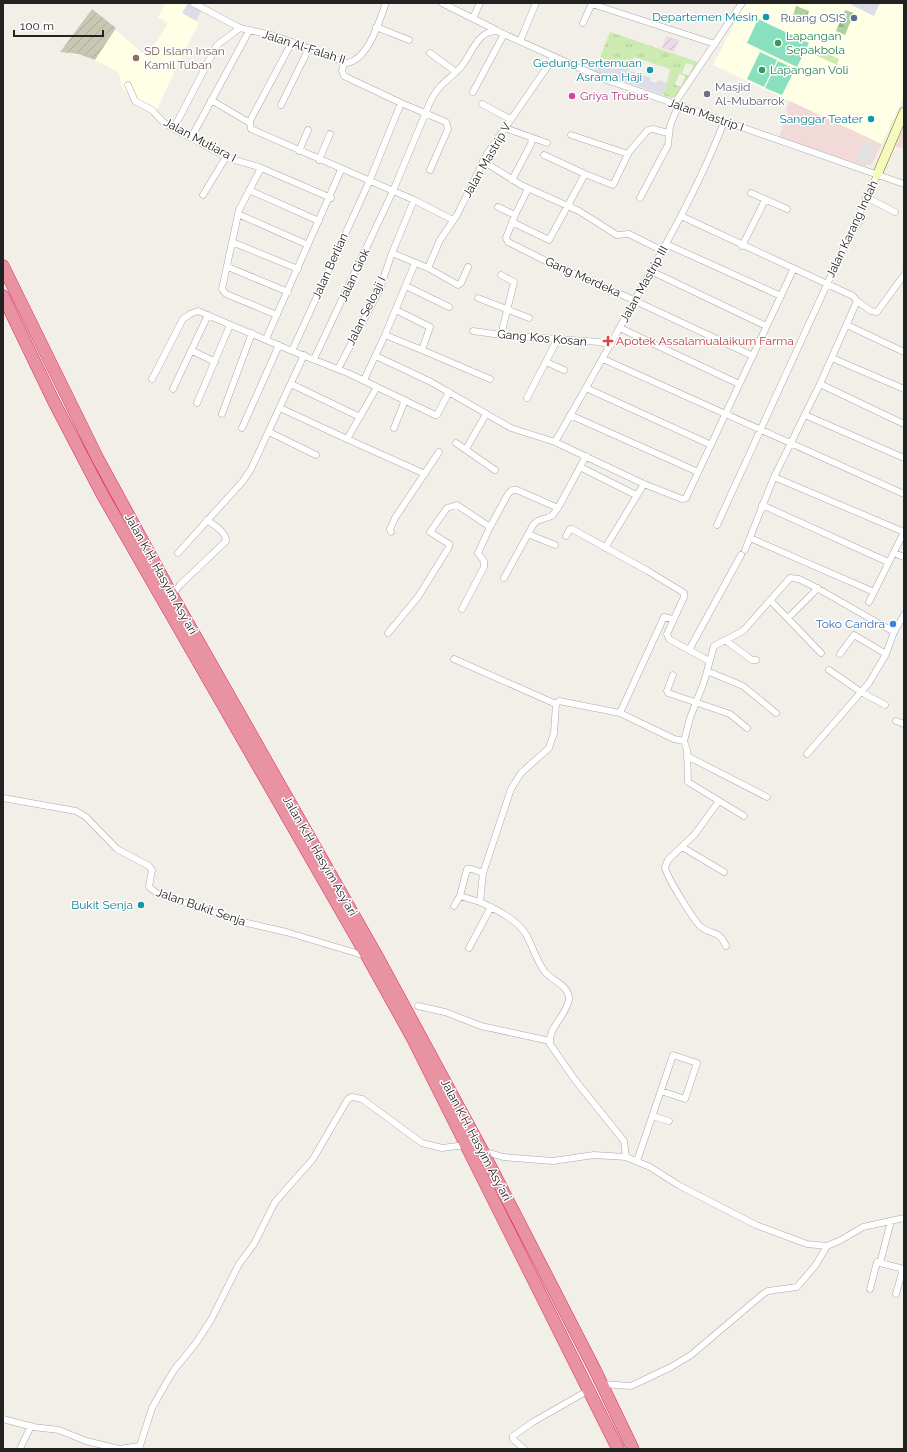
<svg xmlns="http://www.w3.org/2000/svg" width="907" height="1452" font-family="Raleway,sans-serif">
	<defs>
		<pattern id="industrial-furrows" width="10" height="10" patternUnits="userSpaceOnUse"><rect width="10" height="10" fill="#ebdbe8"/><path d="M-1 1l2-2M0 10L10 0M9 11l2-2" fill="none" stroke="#c9bcc7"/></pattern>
		<pattern id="construction-furrows" width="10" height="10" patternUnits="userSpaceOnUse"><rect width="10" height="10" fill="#c7c7b4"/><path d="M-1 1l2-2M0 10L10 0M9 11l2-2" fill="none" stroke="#abab9a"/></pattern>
		<pattern id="grass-tufts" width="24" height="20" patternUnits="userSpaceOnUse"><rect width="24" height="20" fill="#cdebb0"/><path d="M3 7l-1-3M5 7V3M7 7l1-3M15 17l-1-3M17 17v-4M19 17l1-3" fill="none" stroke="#b0c997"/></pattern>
		<pattern id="forest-firs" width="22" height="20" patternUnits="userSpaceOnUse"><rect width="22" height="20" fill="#add19e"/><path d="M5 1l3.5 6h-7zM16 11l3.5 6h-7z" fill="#95b388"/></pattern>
	</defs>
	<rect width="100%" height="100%" fill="#f2efe9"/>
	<path fill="#f2dad9" d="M790 100 882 144 872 164 865 166 779 137 788 112 786 110Z
		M904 126V149L895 146Z"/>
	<path fill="url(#industrial-furrows)" d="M666 36 679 40 674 52 662 48Z"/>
	<path fill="#ffffe5" d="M166 3H190L202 10 196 21 199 23 180 60 156 112 127 94 122 87 119 73 107 66 84 56 60 52 92 9 147 57 168 23 158 17Z
		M745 3H904V96L882 144 713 65Z"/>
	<path fill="url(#construction-furrows)" d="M92 9 116 28 95 60 78 54 60 52Z"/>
	<path fill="url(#grass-tufts)" fill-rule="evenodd" d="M610 32 698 62 675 99 663 95 670 75 669 74 670 69 634 57 629 70 599 60ZM686 63 693 65 689 76 682 73ZM679 74 685 76 681 87 675 85Z
		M817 49 839 59 837 65 815 55Z"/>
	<path fill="url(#forest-firs)" d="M796 6 809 11 805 23 792 18Z
		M845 10 854 13 845 35 836 31Z"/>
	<path fill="#88e0be" d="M758 19 809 43 797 67 747 43Z
		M760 52 777 60 764 87 747 79Z
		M778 61 795 69 782 95 765 88Z"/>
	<path fill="#e2e2e2" d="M864 142 875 147 868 165 856 160Z
		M861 214 867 218 858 231 854 228Z"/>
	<path fill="#dddde8" d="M188 3 202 10 196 21 182 13Z
		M848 3H880L874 16Z
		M599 60 651 78 650 81 656 83 658 80 666 83 669 74 670 75 663 95 594 71Z"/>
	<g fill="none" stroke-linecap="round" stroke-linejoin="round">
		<g stroke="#a9a9a9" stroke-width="7">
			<path id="street" d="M193 3 240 28 275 36 347 63C369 59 379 21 386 3
				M442 3 496 30
				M592 4 715 44
				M473 18 480 3
				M583 23 592 3
				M376 27 409 40
				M520 41 536 3
				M292 42 250 121 251 129 414 200 392 253 379 291 338 369
				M430 53 456 72
				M344 63 342 71 344 76 401 103 446 122 448 129 430 170
				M128 85 135 101 152 110 163 122 180 132 228 158 259 167 331 198
				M473 92 504 34
				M211 100 250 123
				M482 104 510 119
				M674 104 742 3
				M281 105 309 48
				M174 128 217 45 240 28
				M505 128 547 143
				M571 135 628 154
				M191 138 249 31
				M299 151 308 130
				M544 155 585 174
				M319 160 330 134
				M483 161 521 185 579 211 617 235 629 234 663 251
				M261 168 239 210 222 289 226 294 277 315
				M512 180 531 144 532 139 530 137
				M528 189 515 215 506 238 508 242 552 264 599 284 753 356
				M249 190 319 221
				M751 193 787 209
				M203 195 226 157
				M866 197 895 212
				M640 198 668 145 670 126 678 106
				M414 200 453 220
				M498 207 515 215
				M238 214 308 245
				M681 216 853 296 857 301 820 384 774 477 745 550
				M512 222 549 240 585 174 613 185 629 152 648 130 653 129 668 133
				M232 242 298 269
				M666 244 781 296
				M742 246 765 200
				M392 253 428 268 458 285 461 283 468 267
				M228 267 288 292
				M428 268 440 240 457 215 487 154 554 57
				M651 271 766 326
				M406 286 449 307
				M478 298 529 318
				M857 301 871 311 877 312 904 275
				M396 310 430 327 422 350 490 379
				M847 325 904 352
				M620 328 739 384
				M473 331 501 335 599 342 611 345
				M385 335 422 350
				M501 335 514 282 501 275
				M266 339 341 170
				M191 350 215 362
				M292 351 369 182 401 103
				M376 356 431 382 511 428 555 442 644 484 682 499 686 498 793 270
				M832 358 904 389
				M314 359 393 191 431 100C440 83 448 81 460 68 471 56 477 30 497 31L604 79 904 184
				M603 359 904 494
				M546 362 564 370
				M152 379 183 319 190 314 198 311 292 351 350 374 435 415H437L449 392
				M364 380 385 335 415 263
				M291 384 360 417
				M820 384 904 424
				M586 388 709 444
				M173 389 208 315
				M527 398 557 340
				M197 403 230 325
				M280 408 347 439 377 387
				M222 414 252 333
				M570 415 698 472
				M805 415 904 458
				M242 428 279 345
				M394 428 405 400
				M269 432 316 455
				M347 439 425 474
				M555 442C585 390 614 338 643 285 673 232 702 179 724 122
				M456 443 495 470
				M466 449 486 414
				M580 467 636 495
				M774 477 904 532 869 602
				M762 505 888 562
				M717 525 877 175
				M391 532 390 529 395 518 439 452
				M528 534 555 545
				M566 536 570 529H572L648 571 684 593V597L667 634 669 639 689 650
				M750 538 874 592
				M605 548 644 484
				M178 553 243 481 251 469 304 355
				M894 553 904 557
				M504 578 533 525 537 521 552 516 558 508
				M172 595 180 585 226 541C226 532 214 525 207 520
				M770 600 821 653
				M462 609 484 567V561L478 553 490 527
				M788 618 818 588
				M388 633 418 597 449 547V544L430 532 447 508 457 505 490 527 508 494 512 490H517L558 508 586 456
				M725 640 752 660H756
				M840 654 854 635 886 654
				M454 659 556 704
				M709 661 689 650 741 555
				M829 670 861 692 885 705
				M707 671 743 686 776 713
				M673 675 667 691 668 693 730 714 747 728
				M620 713 664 617 673 619
				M896 721 904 724
				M684 741 687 750 688 782 744 816
				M807 754 869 683 886 654 894 632
				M687 756 767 797
				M3 798 76 811 86 817 117 849 149 866 152 870 149 887 158 894 247 923 286 932 366 956
				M719 801 695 834 668 860 665 867C666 876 693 919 700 926 711 936 719 929 726 946
				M682 847 724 872
				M460 896 480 902
				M454 906 460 896 467 869H472L483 873
				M469 948 491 907
				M418 1006 445 1012 481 1026 550 1041
				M652 1116 669 1121
				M483 1151 503 1157 553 1161 594 1155 626 1157 650 1167 680 1186 756 1225 807 1244 827 1246 841 1240 863 1227 904 1218
				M626 1157 624 1141 575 1080 550 1044C548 1027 567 1015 569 999 570 986 551 980 545 972 537 962 533 948 527 936 517 919 497 910 480 902L483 873 511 789 521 773 549 748 554 733 556 704 559 701 620 713 674 739 684 741 690 718 704 682 714 646 743 631 790 578 799 579 815 587 894 632 904 615
				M637 1161 673 1055 697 1063 685 1099 661 1091
				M891 1221 880 1263 904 1269
				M870 1289 877 1262 880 1263
				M896 1294 903 1269
				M602 1384 631 1386 671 1367 691 1355 763 1294 768 1291 797 1287 815 1266 827 1246
				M3 1419 33 1427 59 1430 86 1441 119 1449 139 1446
				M20 1449 31 1426
				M139 1449 152 1408 165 1385 174 1370 196 1343 211 1320 239 1264 254 1244 275 1202 313 1159 348 1099 352 1097 362 1099 422 1143 442 1148 465 1145
				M524 1449 513 1439V1436L533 1422 589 1390"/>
		</g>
		<g stroke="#707d05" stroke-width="10">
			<path id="secondary" d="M877 175 904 112"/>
		</g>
		<g stroke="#dc2a67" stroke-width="13">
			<path id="highway" d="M3 266 98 459 172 595 378 958 482 1150 595 1370 633 1449
				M3 296 54 402 102 494 367 956 413 1039 618 1449"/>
		</g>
		<use href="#street" stroke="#fff" stroke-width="6"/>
		<use href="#secondary" stroke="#f7fabf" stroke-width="9"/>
		<use href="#highway" stroke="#e892a2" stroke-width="12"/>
	</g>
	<g fill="#0f9aa8" stroke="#fff" stroke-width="1.5">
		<circle cx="766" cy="17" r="4"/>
		<circle cx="650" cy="70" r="4"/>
		<circle cx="871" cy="119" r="4"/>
		<circle cx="141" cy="905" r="4"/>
	</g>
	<circle fill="#5c6f8a" stroke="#fff" stroke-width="1.5" cx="854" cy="18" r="4"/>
	<g fill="#2e9e5b" stroke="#fff" stroke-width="1.5">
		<circle cx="778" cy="43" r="4"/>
		<circle cx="762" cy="70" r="4"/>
	</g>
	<circle fill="#8d6e63" stroke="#fff" stroke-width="1.5" cx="136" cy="58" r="4"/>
	<circle fill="#6b7280" stroke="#fff" stroke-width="1.5" cx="707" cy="94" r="4"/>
	<circle fill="#d1479c" stroke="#fff" stroke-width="1.5" cx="572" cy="96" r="4"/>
	<path fill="#e0444e" stroke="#fff" stroke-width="1.5" d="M606 335h4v4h4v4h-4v4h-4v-4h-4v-4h4z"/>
	<circle fill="#3f7fe0" stroke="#fff" stroke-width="1.5" cx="893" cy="624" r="4"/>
	<g text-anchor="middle" stroke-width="3" stroke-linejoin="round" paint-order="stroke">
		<g font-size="12" fill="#0d838f" stroke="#fff" text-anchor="end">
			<text x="758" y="21">Departemen Mesin</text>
			<text x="642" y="67">Gedung Pertemuan<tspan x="642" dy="14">Asrama Haji</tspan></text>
			<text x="863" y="123">Sanggar Teater</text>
			<text x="133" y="909">Bukit Senja</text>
		</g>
		<g font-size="12" fill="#4e5e75" stroke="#fff" text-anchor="end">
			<text x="846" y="22">Ruang OSIS</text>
		</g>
		<g font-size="12" fill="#27864d" stroke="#fff" text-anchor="start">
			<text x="786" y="40">Lapangan<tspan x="786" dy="14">Sepakbola</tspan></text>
			<text x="770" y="74">Lapangan Voli</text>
		</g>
		<g font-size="12" fill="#222" stroke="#fff">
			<text transform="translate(304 47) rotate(18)" y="4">Jalan Al-Falah II</text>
			<text transform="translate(706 115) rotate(19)" y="4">Jalan Mastrip I</text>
			<text transform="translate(200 140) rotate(28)" y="4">Jalan Mutiara I</text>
			<text transform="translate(487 160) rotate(-60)" y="4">Jalan Mastrip V</text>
			<text transform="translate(852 229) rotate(-65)" y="4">Jalan Karang Indah</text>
			<text transform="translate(330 266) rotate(-66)" y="4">Jalan Berlian</text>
			<text transform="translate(354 275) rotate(-65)" y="4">Jalan Giok</text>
			<text transform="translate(583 277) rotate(24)" y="4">Gang Merdeka</text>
			<text transform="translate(644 284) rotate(-61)" y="4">Jalan Mastrip III</text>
			<text transform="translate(366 311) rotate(-64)" y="4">Jalan Seloaji I</text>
			<text transform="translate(542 338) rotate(5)" y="4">Gang Kos Kosan</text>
			<text transform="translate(161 574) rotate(61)" y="4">Jalan K.H. Hasyim Asy'ari</text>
			<text transform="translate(320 856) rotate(60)" y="4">Jalan K.H. Hasyim Asy'ari</text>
			<text transform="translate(201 907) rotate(19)" y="4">Jalan Bukit Senja</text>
			<text transform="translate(476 1140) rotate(62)" y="4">Jalan K.H. Hasyim Asy'ari</text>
		</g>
		<g font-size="12" fill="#785e54" stroke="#fff" text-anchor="start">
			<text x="144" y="55">SD Islam Insan<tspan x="144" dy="14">Kamil Tuban</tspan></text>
		</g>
		<g font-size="12" fill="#5b616d" stroke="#fff" text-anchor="start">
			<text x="715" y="91">Masjid<tspan x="715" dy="14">Al-Mubarrok</tspan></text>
		</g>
		<g font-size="12" fill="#b23c85" stroke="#fff" text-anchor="start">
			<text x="580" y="100">Griya Trubus</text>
		</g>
		<g font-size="12" fill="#be3a42" stroke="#fff" text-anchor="start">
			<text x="616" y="345">Apotek Assalamualaikum Farma</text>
		</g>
		<g font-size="12" fill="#366cbe" stroke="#fff" text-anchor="end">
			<text x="885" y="628">Toko Candra</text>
		</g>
	</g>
	<rect width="907" height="1452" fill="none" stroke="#222222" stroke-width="8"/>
	<path d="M14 30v6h89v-6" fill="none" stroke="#222222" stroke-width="2"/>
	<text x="20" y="30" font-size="12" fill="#222222" stroke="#ffffff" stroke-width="3" paint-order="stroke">100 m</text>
</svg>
